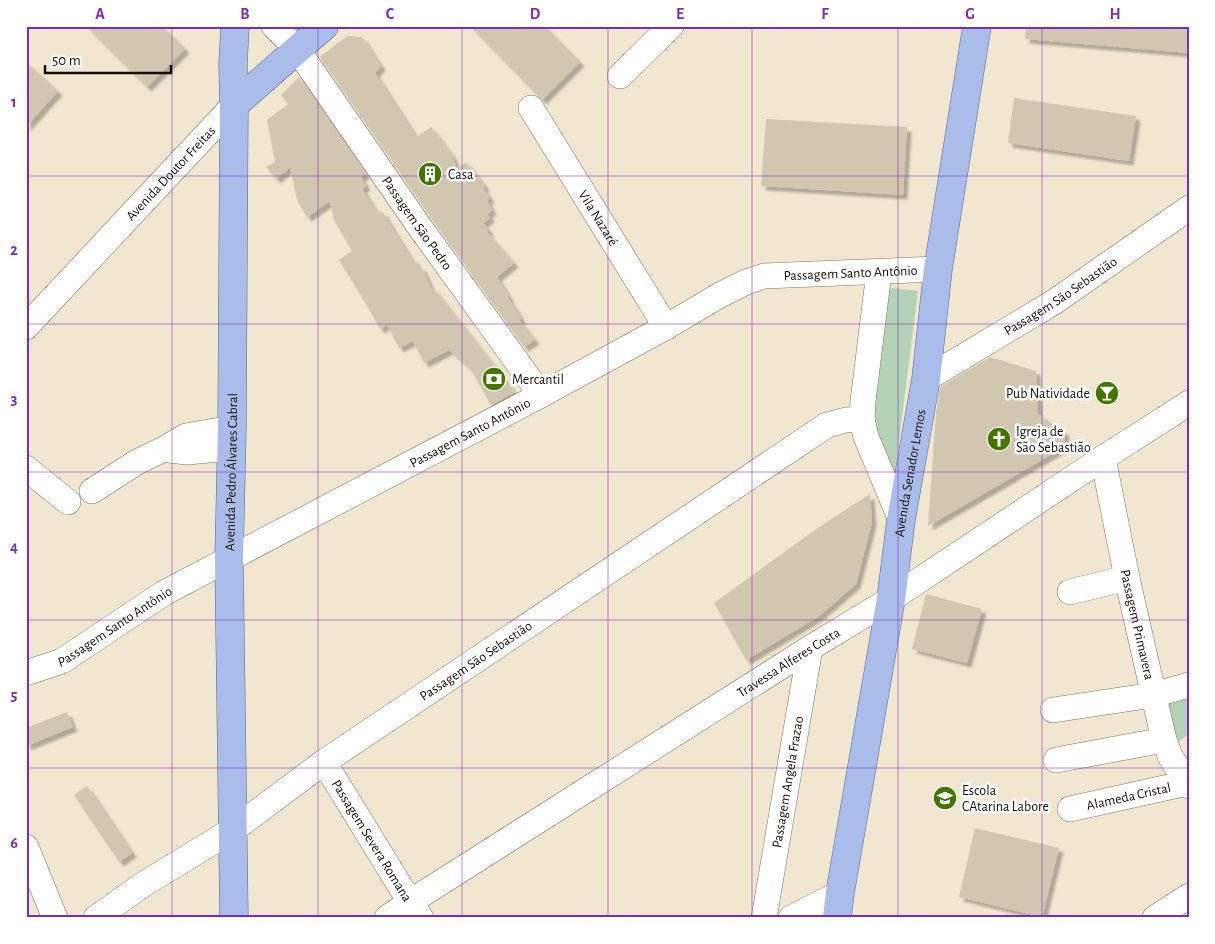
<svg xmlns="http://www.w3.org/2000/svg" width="1215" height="944" font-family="'Alegreya Sans',sans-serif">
	<defs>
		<filter id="shadow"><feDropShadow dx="4.5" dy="4.5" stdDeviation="1" flood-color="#0004"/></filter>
	</defs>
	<rect width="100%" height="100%" fill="#f1e6cf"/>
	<path fill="#b2d3b5" d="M883 287 918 291 895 472 875 444 871 383Z
		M1189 690V734L1177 743 1159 699Z"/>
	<path fill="#d1c6b0" filter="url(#shadow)" d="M86 26H162L185 49 147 87Z
		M470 26H545L580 62 542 100Z
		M1026 26H1189V53L1025 39Z
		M347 36 362 37 381 66 375 73 416 137 431 127 452 155 457 169 466 162 485 186 483 188 490 198 487 200 492 211 487 214 490 218 483 223 489 230 487 232 514 263 497 277 509 297 508 298 521 318 519 320 535 340 524 347 431 218 320 57Z
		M26 62 58 91 26 127Z
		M299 77 365 174 361 177 366 186 362 189 378 214 382 211 411 259 413 258 419 268 421 266 432 290 434 289 515 392 491 405 471 370 449 350 424 363 413 341 399 348 387 325 380 329 366 304 339 260 352 251 334 220 330 201 307 217 297 200 290 167 276 179 266 167 275 162 267 120 288 104 281 95Z
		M1014 98 1136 116 1129 161 1008 143Z
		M766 119 907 127 903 195 761 186Z
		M990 357 1036 371 1038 414 1065 432 1064 447 928 526 936 413 940 387Z
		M870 494 872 522 856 584 819 616 746 660 714 603 819 527Z
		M926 594 982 609 967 663 912 649Z
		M67 712 73 727 26 746V728Z
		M87 786 132 853 119 862 74 795Z
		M975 828 1059 848 1042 917 959 897Z"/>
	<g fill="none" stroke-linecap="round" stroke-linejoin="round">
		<g stroke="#7f7561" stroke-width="26">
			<g id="minor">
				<path id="s1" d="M274 26 297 49 419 226 541 395"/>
				<path d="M620 76 671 26"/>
				<path id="s2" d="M531 108 666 327"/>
				<path d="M879 272 863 401 862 419 866 437 901 520"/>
				<path id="s3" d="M26 327 234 105"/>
				<path id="s4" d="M926 379 1054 302 1189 208"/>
				<path d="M169 450 187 452 231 448"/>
				<path id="s5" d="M1103 458 1127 578 1164 740 1170 756 1189 786"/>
				<path d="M26 468 68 502"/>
				<path d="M92 491 137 462 164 449 186 436 232 428"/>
				<path d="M1070 592 1127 578"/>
				<path id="s6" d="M26 673 62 661 164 593 541 395 666 327 720 295 746 282 764 276 938 269"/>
				<path d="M1053 710 1153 695 1189 685"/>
				<path d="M1056 760 1164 740"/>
				<path id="s7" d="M324 762 410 902 421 918"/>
				<path id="s8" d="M1070 809 1187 783"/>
				<path d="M26 847 55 918"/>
				<path id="s9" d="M96 918 144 884 234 829 324 762 827 425 846 420 862 419"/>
				<path id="s10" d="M387 918 410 902 810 648 891 599 1103 458 1189 403"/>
				<path id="s11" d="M764 918 810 648"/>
				<path d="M791 918 840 893"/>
				<path d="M1155 918 1189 896"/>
			</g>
		</g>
		<g stroke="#506492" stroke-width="29">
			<g id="major">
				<path d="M234 105 324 26"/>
				<path id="s12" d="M234 918 229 560 232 428 234 105 233 64 235 26"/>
				<path id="s13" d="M837 918 840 893 891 599 901 520 926 379 938 269 977 26"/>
			</g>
		</g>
		<use href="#minor" stroke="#fff" stroke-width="25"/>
		<use href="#major" stroke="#aabdea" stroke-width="28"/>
	</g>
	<path fill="none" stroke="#7b2cbf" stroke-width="1" stroke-opacity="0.55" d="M172 26V918M318 26V918M462 26V918M608 26V918M752 26V918M898 26V918M1042 26V918M26 176H1189M26 324H1189M26 472H1189M26 620H1189M26 768H1189"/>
	<defs>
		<g id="building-disc" transform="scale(1.25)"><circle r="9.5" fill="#427602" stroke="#fff"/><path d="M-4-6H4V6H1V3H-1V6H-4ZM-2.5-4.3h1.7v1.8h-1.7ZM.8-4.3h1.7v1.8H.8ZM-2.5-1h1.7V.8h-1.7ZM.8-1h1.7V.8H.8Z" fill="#fff"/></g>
		<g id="bank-disc" transform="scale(1.25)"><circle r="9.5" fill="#427602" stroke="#fff"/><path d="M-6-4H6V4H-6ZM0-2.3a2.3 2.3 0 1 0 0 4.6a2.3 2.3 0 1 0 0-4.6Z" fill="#fff"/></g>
		<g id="bar-disc" transform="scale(1.25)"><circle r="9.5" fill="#427602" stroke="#fff"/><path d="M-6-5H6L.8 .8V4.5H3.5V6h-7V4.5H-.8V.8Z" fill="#fff"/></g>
		<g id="church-disc" transform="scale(1.25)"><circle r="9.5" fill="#427602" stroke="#fff"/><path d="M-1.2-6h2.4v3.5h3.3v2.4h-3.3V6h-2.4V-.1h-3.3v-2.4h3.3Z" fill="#fff"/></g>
		<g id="school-disc" transform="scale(1.25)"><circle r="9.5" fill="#427602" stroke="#fff"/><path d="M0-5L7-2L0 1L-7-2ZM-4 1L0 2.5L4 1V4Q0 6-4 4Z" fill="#fff"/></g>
	</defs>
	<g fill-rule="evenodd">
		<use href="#building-disc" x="430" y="174"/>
		<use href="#bank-disc" x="494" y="379"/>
		<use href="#bar-disc" x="1107" y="393"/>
		<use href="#church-disc" x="999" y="439"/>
		<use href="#school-disc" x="945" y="798"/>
	</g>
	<g text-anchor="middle" stroke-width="5" stroke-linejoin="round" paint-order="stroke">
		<g font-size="14" fill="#141008" stroke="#fff">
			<text dy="5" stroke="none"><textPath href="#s3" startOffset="211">Avenida Doutor Freitas</textPath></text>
			<text dy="5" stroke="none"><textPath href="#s2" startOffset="129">Vila Nazaré</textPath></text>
			<text dy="5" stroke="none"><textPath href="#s1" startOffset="244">Passagem São Pedro</textPath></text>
			<text dy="5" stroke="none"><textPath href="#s6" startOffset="926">Passagem Santo Antônio</textPath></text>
			<text dy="5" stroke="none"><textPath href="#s4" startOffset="158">Passagem São Sebastião</textPath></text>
			<text dy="5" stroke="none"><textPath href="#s6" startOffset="506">Passagem Santo Antônio</textPath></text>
			<text dy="5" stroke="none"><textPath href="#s12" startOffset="446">Avenida Pedro Álvares Cabral</textPath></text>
			<text dy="5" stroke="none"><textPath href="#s13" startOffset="451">Avenida Senador Lemos</textPath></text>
			<text dy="5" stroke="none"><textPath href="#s6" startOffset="101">Passagem Santo Antônio</textPath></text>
			<text dy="5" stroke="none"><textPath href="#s5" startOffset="170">Passagem Primavera</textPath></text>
			<text dy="5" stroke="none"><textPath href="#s9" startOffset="459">Passagem São Sebastião</textPath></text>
			<text dy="5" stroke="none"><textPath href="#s10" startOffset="476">Travessa Alferes Costa</textPath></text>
			<text dy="5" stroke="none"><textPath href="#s11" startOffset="138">Passagem Angela Frazao</textPath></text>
			<text dy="5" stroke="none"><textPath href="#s8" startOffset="60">Alameda Cristal</textPath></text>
			<text dy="5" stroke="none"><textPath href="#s7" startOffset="92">Passagem Severa Romana</textPath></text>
		</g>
		<g font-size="14" fill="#141008" stroke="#fff" text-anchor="start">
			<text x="448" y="179">Casa</text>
			<text x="512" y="384">Mercantil</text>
			<text x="1090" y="398" text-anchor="end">Pub Natividade</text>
			<text x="1016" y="436">Igreja de<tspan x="1016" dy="16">São Sebastião</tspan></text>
			<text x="962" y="795">Escola<tspan x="962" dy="16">CAtarina Labore</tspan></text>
		</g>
	</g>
	<rect width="1215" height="944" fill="none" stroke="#ffffff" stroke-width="55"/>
	<path d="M45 65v8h126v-8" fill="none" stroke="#141008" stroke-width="2.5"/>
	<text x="52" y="65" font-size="15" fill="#141008" stroke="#ffffff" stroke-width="4" paint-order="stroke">50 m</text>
	<rect x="28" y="28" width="1160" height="888" fill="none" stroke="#7b2cbf" stroke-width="2"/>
	<g font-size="16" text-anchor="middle" font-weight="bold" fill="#7b2cbf">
		<text x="100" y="19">A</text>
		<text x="245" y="19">B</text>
		<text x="390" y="19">C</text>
		<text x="535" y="19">D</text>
		<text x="680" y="19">E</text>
		<text x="825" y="19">F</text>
		<text x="970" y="19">G</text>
		<text x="1115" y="19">H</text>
		<text x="14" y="107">1</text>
		<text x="14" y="255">2</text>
		<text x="14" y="404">3</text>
		<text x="14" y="552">4</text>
		<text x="14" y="700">5</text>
		<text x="14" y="848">6</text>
	</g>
</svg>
